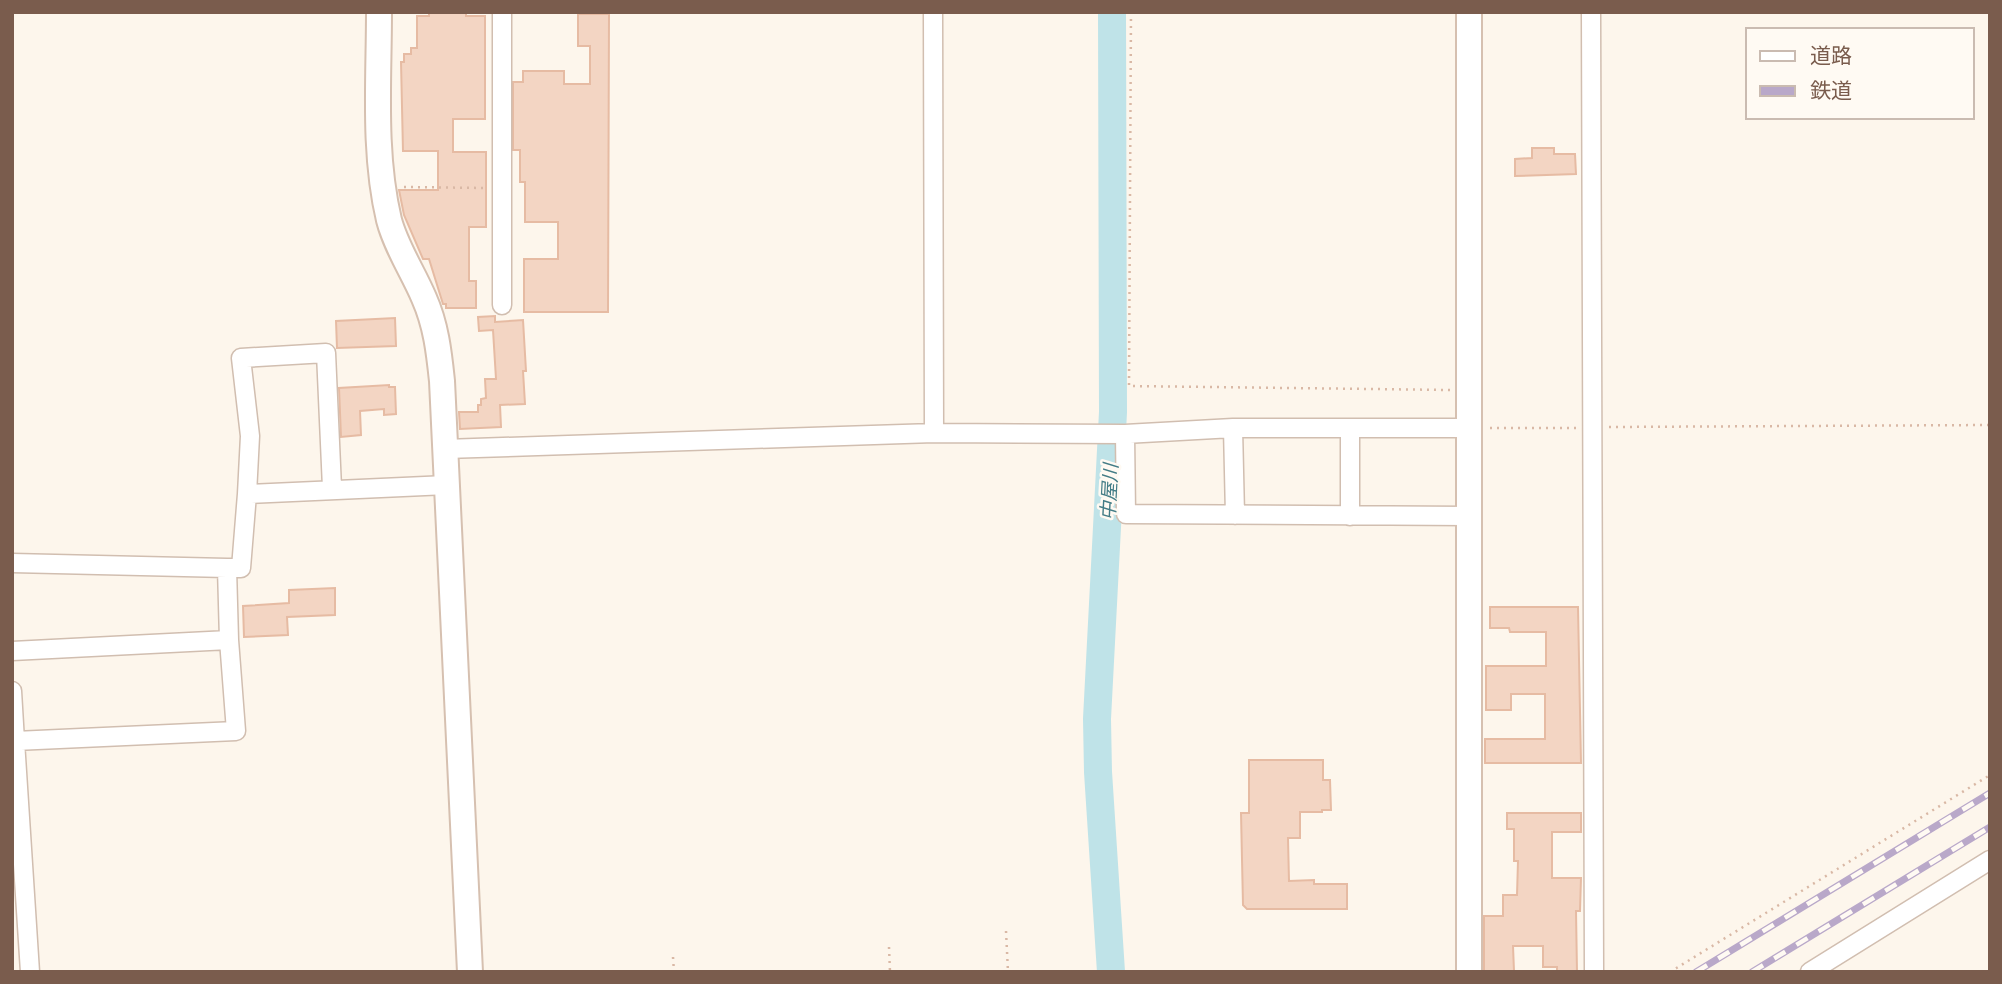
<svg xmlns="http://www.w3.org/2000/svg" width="2002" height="984" font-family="Barlow,'Noto Sans JP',sans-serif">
	<rect width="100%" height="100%" fill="#fdf6ec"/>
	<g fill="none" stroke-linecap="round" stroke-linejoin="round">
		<path stroke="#bfe3e8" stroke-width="28" d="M1111 972 1098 772 1097 719 1113 412 1112 12"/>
	</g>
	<path fill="#f3d5c3" stroke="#e6bba3" stroke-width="2" d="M429 12H466V16H485V119H453V152H486V227H469V281H476V308H446V304H443L429 259H423L404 215 399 190H438V151H403L401 62H404V54H411V48H417V16H429Z
		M578 14H609L608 312H524V259H558V222H525V182H520V150H513V82H523V71H564V84H590V46H578Z
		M1532 148H1554V154H1575L1576 174 1515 176V159L1532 158Z
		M495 316V322L523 320 526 371H523L525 404 500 405 501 427 460 429 459 412H478V405H481V399L486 398 485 379H496L493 330 479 331 478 317Z
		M395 318 396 346 337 348 336 321Z
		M389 385V387H395L396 414 384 415V409L360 411 361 435 341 437 339 388Z
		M335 588V615L287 617 288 635 244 637 243 606 289 603V590Z
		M1490 607H1578L1581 763H1485V739H1545V694H1511V710H1486V666H1546V632H1510L1509 628H1490Z
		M1249 760H1323V780H1330L1331 810H1322V812H1300V838H1288L1289 881 1314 880V884H1347V909H1247L1243 905 1241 813H1249Z
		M1507 813H1581V832H1552V878H1581L1580 911H1576L1577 972H1557V967H1543V946H1513L1514 971H1484V916H1503V895H1517L1518 861H1514V829H1507Z"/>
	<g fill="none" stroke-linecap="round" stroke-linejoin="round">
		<g stroke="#d1beb0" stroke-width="21">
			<path id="street" d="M1591 12 1594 972
				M502 305V12
				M1233 428 1235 515
				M1350 428V516
				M934 433 1125 434 1233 428H1469
				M1125 434 1126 514 1469 516
				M445 449 934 433 933 12
				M247 494 250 436 241 358 326 353 332 488
				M12 563 227 568
				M12 651 229 640
				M12 691 15 741H12
				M30 972 15 741 236 731 229 640 227 568H241L247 494 447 485
				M1810 972 1990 860"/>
		</g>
		<g stroke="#d6c0b0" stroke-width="28">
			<path id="secondary" d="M379 12C379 80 373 153 389 220 396 247 413 272 424 298 436 325 439 352 442 381L470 972
				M1469 12V972"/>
		</g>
		<path stroke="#d9b8a5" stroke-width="2.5" stroke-dasharray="2 5" stroke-linecap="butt" d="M1131 12 1129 386 1451 390
			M404 187 485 188
			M1609 427 1990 425
			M1490 428H1578
			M1006 931 1008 972
			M889 947 890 972
			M673 957 674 972
			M1670 972 1990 775"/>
		<use href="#street" stroke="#fff" stroke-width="18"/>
		<use href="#secondary" stroke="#fff" stroke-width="24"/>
		<g stroke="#b9a8c9" stroke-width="7">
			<path id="rail" d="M1696 972 1990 793
				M1752 972 1990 827"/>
		</g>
		<use href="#rail" stroke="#fffaf3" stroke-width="4.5" stroke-dasharray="13" stroke-linecap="butt"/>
	</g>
	<g text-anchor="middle" stroke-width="5" stroke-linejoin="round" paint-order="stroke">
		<g font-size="19" font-style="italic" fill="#437c86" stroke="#fffaf3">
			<text transform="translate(1109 492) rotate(-87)" y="7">中屋川</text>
		</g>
	</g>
	<rect width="2002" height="984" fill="none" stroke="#7a5c4d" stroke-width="28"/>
	<rect x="1746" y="28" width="228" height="91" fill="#fffaf3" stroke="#cabbb1" stroke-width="2"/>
	<rect x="1760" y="51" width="35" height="10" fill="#ffffff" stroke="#cabbb1" stroke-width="2"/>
	<text x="1810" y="63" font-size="21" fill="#7a5c4d">道路</text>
	<rect x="1760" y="86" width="35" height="10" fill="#b9a8c9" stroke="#cabbb1" stroke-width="2"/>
	<text x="1810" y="98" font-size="21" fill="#7a5c4d">鉄道</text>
</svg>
